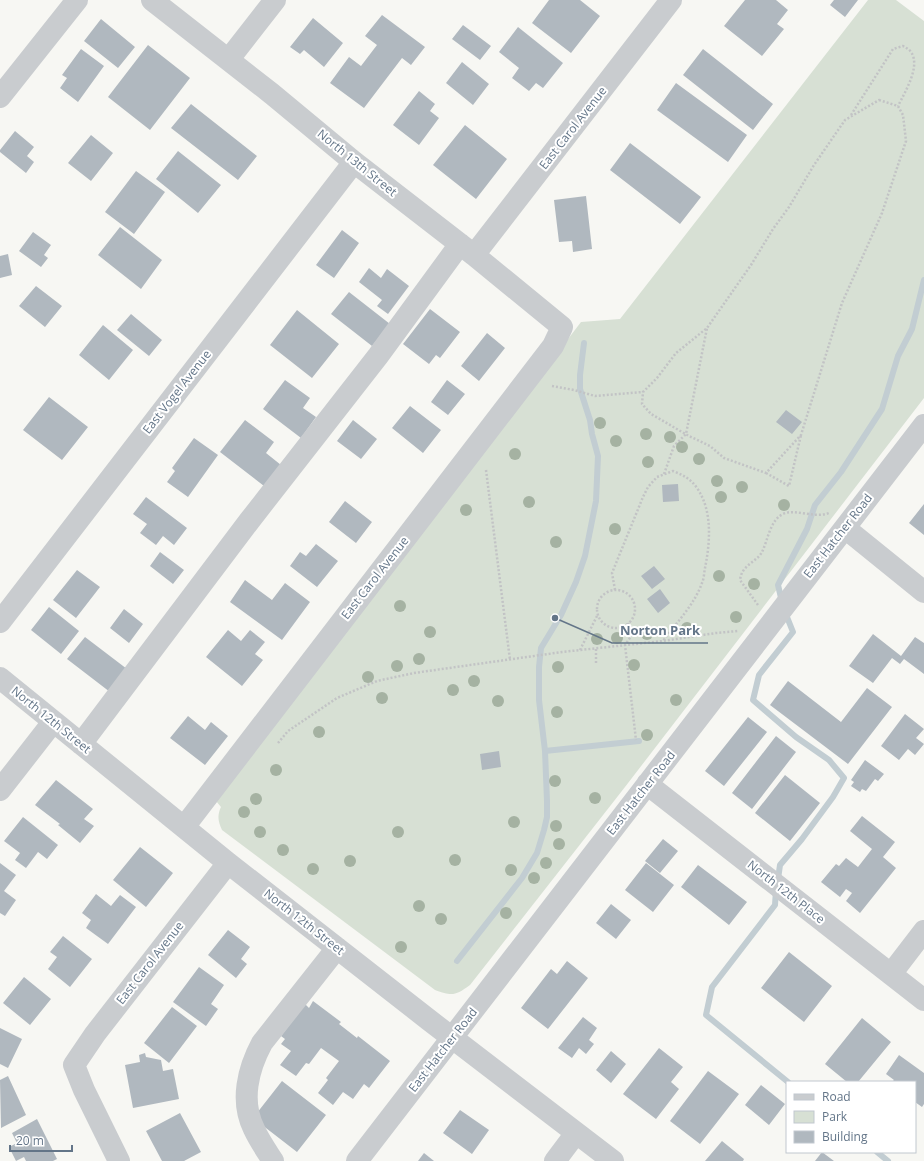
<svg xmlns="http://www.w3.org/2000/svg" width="924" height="1161" font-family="'Open Sans',sans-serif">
	<rect width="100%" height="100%" fill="#f7f7f3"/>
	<path fill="#d7e0d4" d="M868 0H896L924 21V398L625 787 470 985C455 996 452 996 435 990L222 830C218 822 217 815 221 807L216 801 581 322 620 319Z"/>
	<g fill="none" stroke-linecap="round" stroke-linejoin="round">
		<path stroke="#c2cdd2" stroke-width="6" d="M782 602 778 585 807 529 815 505 841 472 882 409 898 356 912 329 924 280
			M545 751 639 741
			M778 879 780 865 802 839 833 797 844 778 829 760 796 737 753 700 759 675 793 632 785 612
			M776 890 775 905 712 987 706 1015 788 1082
			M457 961 522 878 537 853 544 830 547 817V801L545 751 539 700V667L541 648 561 615 576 582 585 556 596 501 598 456 592 434 590 420 580 389V375L584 343
			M877 1152 888 1161"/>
	</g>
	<path fill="#b0b8bf" d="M549 0H580L600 16 571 53 532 23Z
		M745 0H776L788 10 777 24 784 29 762 56 724 26Z
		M834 0H858L845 17 830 5Z
		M382 15 425 47 411 65 402 58 364 108 330 83 349 57 361 66 377 45 365 36Z
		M313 18 343 43 324 67 304 50 300 54 290 47Z
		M101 19 135 47 118 68 84 41Z
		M463 25 491 46 480 60 452 39Z
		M518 27 563 63 543 88 536 83 529 91 512 78 519 68 499 52Z
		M148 45 190 78 150 130 108 97Z
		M81 49 104 66 78 102 60 88 67 78 62 75Z
		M703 49 773 104 753 130 683 75Z
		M462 62 489 84 473 105 446 83Z
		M676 83 747 135 728 162 657 110Z
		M419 91 435 104 430 111 439 118 419 145 393 125Z
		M191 104 257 156 238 180 171 128Z
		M465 125 507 159 476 199 433 165Z
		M15 131 34 147 27 156 34 162 26 173 0 152V150Z
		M91 135 113 153 91 181 68 163Z
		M630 143 701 197 680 224 610 170Z
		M178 151 221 185 198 213 156 179Z
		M136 171 165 192 134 234 105 212Z
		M586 196 592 249 573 252 572 241 559 242 554 200Z
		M120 227 162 260 141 289 98 255Z
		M342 230 359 243 334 278 316 265Z
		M33 232 51 245 44 255 48 258 41 267 19 251Z
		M8 254 12 275 0 278V256Z
		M369 268 381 278 387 269 409 286 388 314 377 306 382 300 359 282Z
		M36 286 62 306 45 327 19 306Z
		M349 292 390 324 372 346 331 314Z
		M430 309 460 332 440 358 436 355 429 364 403 344Z
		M297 310 339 344 312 378 270 345Z
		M131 314 162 340 149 356 117 330Z
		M103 325 133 350 109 380 79 355Z
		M487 333 505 348 479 381 461 366Z
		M285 380 310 398 303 408 316 417 301 438 263 409Z
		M447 380 465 394 448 415 431 402Z
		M49 397 88 427 62 460 23 430Z
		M410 406 441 430 423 453 392 428Z
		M786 410 802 422 792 434 776 422Z
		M245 420 274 442 266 453 281 465 264 486 220 452Z
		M353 420 377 439 361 459 337 441Z
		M194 438 218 455 188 497 167 482 175 471 172 468Z
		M678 484 679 501 663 502 662 485Z
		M146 497 187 528 174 545 163 536 156 545 140 533 147 524 133 514Z
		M345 501 372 522 356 543 329 522Z
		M924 504V535L909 523Z
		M316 544 338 561 317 587 290 566 300 552 306 556Z
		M160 552 184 570 173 584 150 566Z
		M654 566 665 579 652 589 641 576Z
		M77 570 100 587 76 618 53 600Z
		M245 580 272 600 285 583 310 602 282 640 230 602Z
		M660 589 670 603 658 613 647 599Z
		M49 607 79 631 61 654 31 630Z
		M124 609 143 624 129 643 110 628Z
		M228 630 241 641 250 630 265 642 255 654 263 660 242 686 206 657Z
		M873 634 901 656 915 637 924 643V674L904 659 900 664 892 658 873 683 849 666Z
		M85 637 127 669 110 692 67 659Z
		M788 681 841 722 867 688 892 707 848 764 770 705Z
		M905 714 924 729 916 738 924 744 915 755 908 749 899 760 881 746Z
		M188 716 205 730 211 722 228 736 205 765 170 738Z
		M748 717 767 732 724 786 705 771Z
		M776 736 796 752 752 809 732 793Z
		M499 751 501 767 482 770 480 754Z
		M865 760 884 774 878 781 875 779 866 791 862 789 860 792 851 786 854 782 851 780Z
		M785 775 820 803 790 841 755 813Z
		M56 780 93 809 84 819 94 826 80 843 58 825 60 824 35 805Z
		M862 816 895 842 883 857 896 868 860 913 846 901 852 893 846 889 840 897 821 882 836 864 839 866 846 858 858 867 872 849 850 831Z
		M23 817 58 845 47 859 38 852 26 868 15 860 20 853 4 841Z
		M663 839 678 851 660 873 645 861Z
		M140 847 173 873 146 907 113 880Z
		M0 863 16 875 4 891 16 900 5 916 0 913Z
		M646 863 674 885 653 912 625 890Z
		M698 865 747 902 729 925 681 887Z
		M96 894 111 906 120 895 136 907 108 944 86 928 91 920 82 913Z
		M611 904 631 920 616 939 596 923Z
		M228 930 250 947 241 959 247 964 236 978 208 955Z
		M63 936 92 959 70 987 48 969 57 957 50 952Z
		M789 952 832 986 804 1022 761 988Z
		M567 961 588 978 548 1029 521 1008 551 969 557 974Z
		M199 967 224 985 211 1004 218 1009 206 1026 173 1002Z
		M24 977 51 999 30 1025 3 1003Z
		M313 1001 341 1022 339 1024 357 1038 358 1036 390 1061 369 1088 364 1084 353 1099 343 1092 333 1105 318 1093 328 1080 326 1078 339 1061 321 1048 309 1064 306 1063 296 1076 280 1065 291 1051 281 1044 285 1039 281 1036 305 1004 309 1008Z
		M172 1007 197 1026 169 1063 144 1043Z
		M583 1017 597 1028 589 1040 594 1044 586 1054 579 1048 572 1058 558 1048Z
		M862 1018 891 1042 858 1082H847L825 1064Z
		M0 1028 22 1039 8 1068 0 1064Z
		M659 1048 683 1067 671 1082 679 1089 656 1119 623 1094Z
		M611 1051 626 1064 611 1083 596 1070Z
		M145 1053 146 1057 161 1060 163 1071 173 1069 179 1099 133 1108 125 1065 140 1062 139 1055Z
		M899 1055 924 1073V1104L922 1107 915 1102V1082H892L894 1080 886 1074Z
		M708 1071 739 1094 700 1144 670 1121Z
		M8 1076 26 1115 1 1128 0 1080Z
		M282 1081 326 1115 297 1152 253 1118Z
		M761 1085 785 1104 769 1125 745 1105Z
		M460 1110 489 1130 472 1154 443 1133Z
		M180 1113 201 1152 184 1161H162L146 1131Z
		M37 1119 57 1159 53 1161H26L24 1157 16 1161 9 1147 17 1143 12 1133Z
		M722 1141 744 1159 743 1161H705Z
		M822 1152 834 1161H815Z
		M424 1153 434 1161H418Z"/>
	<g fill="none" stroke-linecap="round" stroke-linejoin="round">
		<path stroke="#c2c3c5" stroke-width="2.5" stroke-dasharray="2 2" stroke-linecap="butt" d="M879 100 898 106 903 115 906 141 882 213 842 303 801 435 766 473 724 458 710 446 689 436 651 414 642 404 643 392 657 378 676 353 707 328 751 265 773 229 789 207 814 165 845 120Z
			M851 115 893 49 903 46C906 48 909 49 911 52 921 66 905 92 898 106
			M552 386 574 390 595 396 643 392
			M486 470 510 660
			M766 473 789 486 801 435
			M664 474 674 446 686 434 707 328
			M615 590 612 573 643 497 648 487 657 477 673 471C683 475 691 479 697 488 713 511 710 543 705 568 704 573 704 579 702 583 694 605 677 622 663 641
			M597 609a19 19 0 1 1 38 0a19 19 0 1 1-38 0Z
			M758 605 740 580C742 564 756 563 762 552 768 540 770 520 783 514 795 508 814 519 829 513
			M628 623 632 635 625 645 636 740
			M596 649V664
			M580 650 598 614
			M278 743 288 731 337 698 377 681 414 673 562 652 663 641 716 633 738 631"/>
		<path stroke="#c9cccf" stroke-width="22" d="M152 0 272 94 354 162 474 255 562 327 553 346 184 827
			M229 59 275 0
			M0 97 77 0
			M474 255 671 0
			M845 528 924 592
			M0 622 354 162
			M0 678 228 863 429 1020 613 1161
			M81 744 250 520 378 356 460 244
			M647 784 924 1000
			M0 790 53 722
			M891 974 924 931
			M119 1161 84 1090 74 1065 95 1034 228 863
			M273 1161C266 1150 259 1140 254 1129 240 1101 248 1069 262 1043L337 948
			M357 1161 924 425
			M555 1161 576 1133"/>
	</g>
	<g fill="#a5b2a2">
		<circle cx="600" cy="423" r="6"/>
		<circle cx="646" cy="434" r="6"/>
		<circle cx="670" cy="437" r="6"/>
		<circle cx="616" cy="441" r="6"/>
		<circle cx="682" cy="447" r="6"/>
		<circle cx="515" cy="454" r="6"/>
		<circle cx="699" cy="459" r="6"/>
		<circle cx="648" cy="462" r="6"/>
		<circle cx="717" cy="481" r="6"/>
		<circle cx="742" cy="487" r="6"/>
		<circle cx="721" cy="497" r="6"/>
		<circle cx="529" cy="502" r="6"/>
		<circle cx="784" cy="505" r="6"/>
		<circle cx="466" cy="510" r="6"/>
		<circle cx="615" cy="529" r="6"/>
		<circle cx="556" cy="542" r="6"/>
		<circle cx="719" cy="576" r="6"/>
		<circle cx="754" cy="584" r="6"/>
		<circle cx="400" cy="606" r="6"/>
		<circle cx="736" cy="617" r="6"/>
		<circle cx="687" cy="628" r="6"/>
		<circle cx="430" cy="632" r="6"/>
		<circle cx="647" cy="634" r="6"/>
		<circle cx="617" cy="638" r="6"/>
		<circle cx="597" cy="639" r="6"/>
		<circle cx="419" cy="659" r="6"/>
		<circle cx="634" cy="665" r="6"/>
		<circle cx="397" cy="666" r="6"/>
		<circle cx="558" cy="667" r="6"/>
		<circle cx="368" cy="677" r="6"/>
		<circle cx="474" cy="681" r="6"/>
		<circle cx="453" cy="690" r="6"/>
		<circle cx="382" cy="698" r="6"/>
		<circle cx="676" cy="700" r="6"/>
		<circle cx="498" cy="701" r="6"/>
		<circle cx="557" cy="712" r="6"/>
		<circle cx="319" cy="732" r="6"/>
		<circle cx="647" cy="735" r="6"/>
		<circle cx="276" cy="770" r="6"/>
		<circle cx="555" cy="781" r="6"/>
		<circle cx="595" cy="798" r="6"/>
		<circle cx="256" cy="799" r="6"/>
		<circle cx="244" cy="812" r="6"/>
		<circle cx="514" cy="822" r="6"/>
		<circle cx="556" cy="826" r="6"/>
		<circle cx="260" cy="832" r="6"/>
		<circle cx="398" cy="832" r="6"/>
		<circle cx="559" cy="844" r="6"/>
		<circle cx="283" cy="850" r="6"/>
		<circle cx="455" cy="860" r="6"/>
		<circle cx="350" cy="861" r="6"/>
		<circle cx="546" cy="863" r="6"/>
		<circle cx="313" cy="869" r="6"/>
		<circle cx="511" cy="870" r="6"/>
		<circle cx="534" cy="878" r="6"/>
		<circle cx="419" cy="906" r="6"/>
		<circle cx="506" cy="913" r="6"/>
		<circle cx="441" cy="919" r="6"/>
		<circle cx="401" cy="947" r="6"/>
	</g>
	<g text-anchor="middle" stroke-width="4" stroke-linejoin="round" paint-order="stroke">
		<g font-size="12" fill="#637588" stroke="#fff">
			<text transform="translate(573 128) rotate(-52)" y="4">East Carol Avenue</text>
			<text transform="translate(357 163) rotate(39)" y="4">North 13th Street</text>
			<text transform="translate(177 392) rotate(-52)" y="4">East Vogel Avenue</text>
			<text transform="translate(838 536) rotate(-52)" y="4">East Hatcher Road</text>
			<text transform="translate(375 578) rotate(-52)" y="4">East Carol Avenue</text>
			<text transform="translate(51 720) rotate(39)" y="4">North 12th Street</text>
			<text transform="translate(641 793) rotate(-52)" y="4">East Hatcher Road</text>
			<text transform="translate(786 892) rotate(38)" y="4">North 12th Place</text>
			<text transform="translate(304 922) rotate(38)" y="4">North 12th Street</text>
			<text transform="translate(150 963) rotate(-52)" y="4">East Carol Avenue</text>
			<text transform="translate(443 1050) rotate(-52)" y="4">East Hatcher Road</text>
		</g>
	</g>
	<path fill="none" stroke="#637588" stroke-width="1.5" d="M555 618L612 643H708"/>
	<circle fill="#637588" stroke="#fff" stroke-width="1.5" cx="555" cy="618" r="4"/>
	<g font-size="13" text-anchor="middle" font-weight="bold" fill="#637588" stroke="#fff" stroke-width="4" stroke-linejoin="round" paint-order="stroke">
		<text x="660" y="635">Norton Park</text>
	</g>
	<rect x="786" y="1081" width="130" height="72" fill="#ffffff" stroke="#c1c8cf"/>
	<rect x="794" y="1094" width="20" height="6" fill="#c9cccf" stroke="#c1c8cf"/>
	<text x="822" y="1101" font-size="12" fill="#637588">Road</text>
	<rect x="794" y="1111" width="20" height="12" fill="#d7e0d4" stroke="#c1c8cf"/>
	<text x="822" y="1121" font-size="12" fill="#637588">Park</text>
	<rect x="794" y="1131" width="20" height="12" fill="#b0b8bf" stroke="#c1c8cf"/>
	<text x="822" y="1141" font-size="12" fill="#637588">Building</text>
	<path d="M10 1145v6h62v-6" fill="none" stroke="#637588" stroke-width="2"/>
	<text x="16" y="1145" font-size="12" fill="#637588" stroke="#ffffff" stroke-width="3" paint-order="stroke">20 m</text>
</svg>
